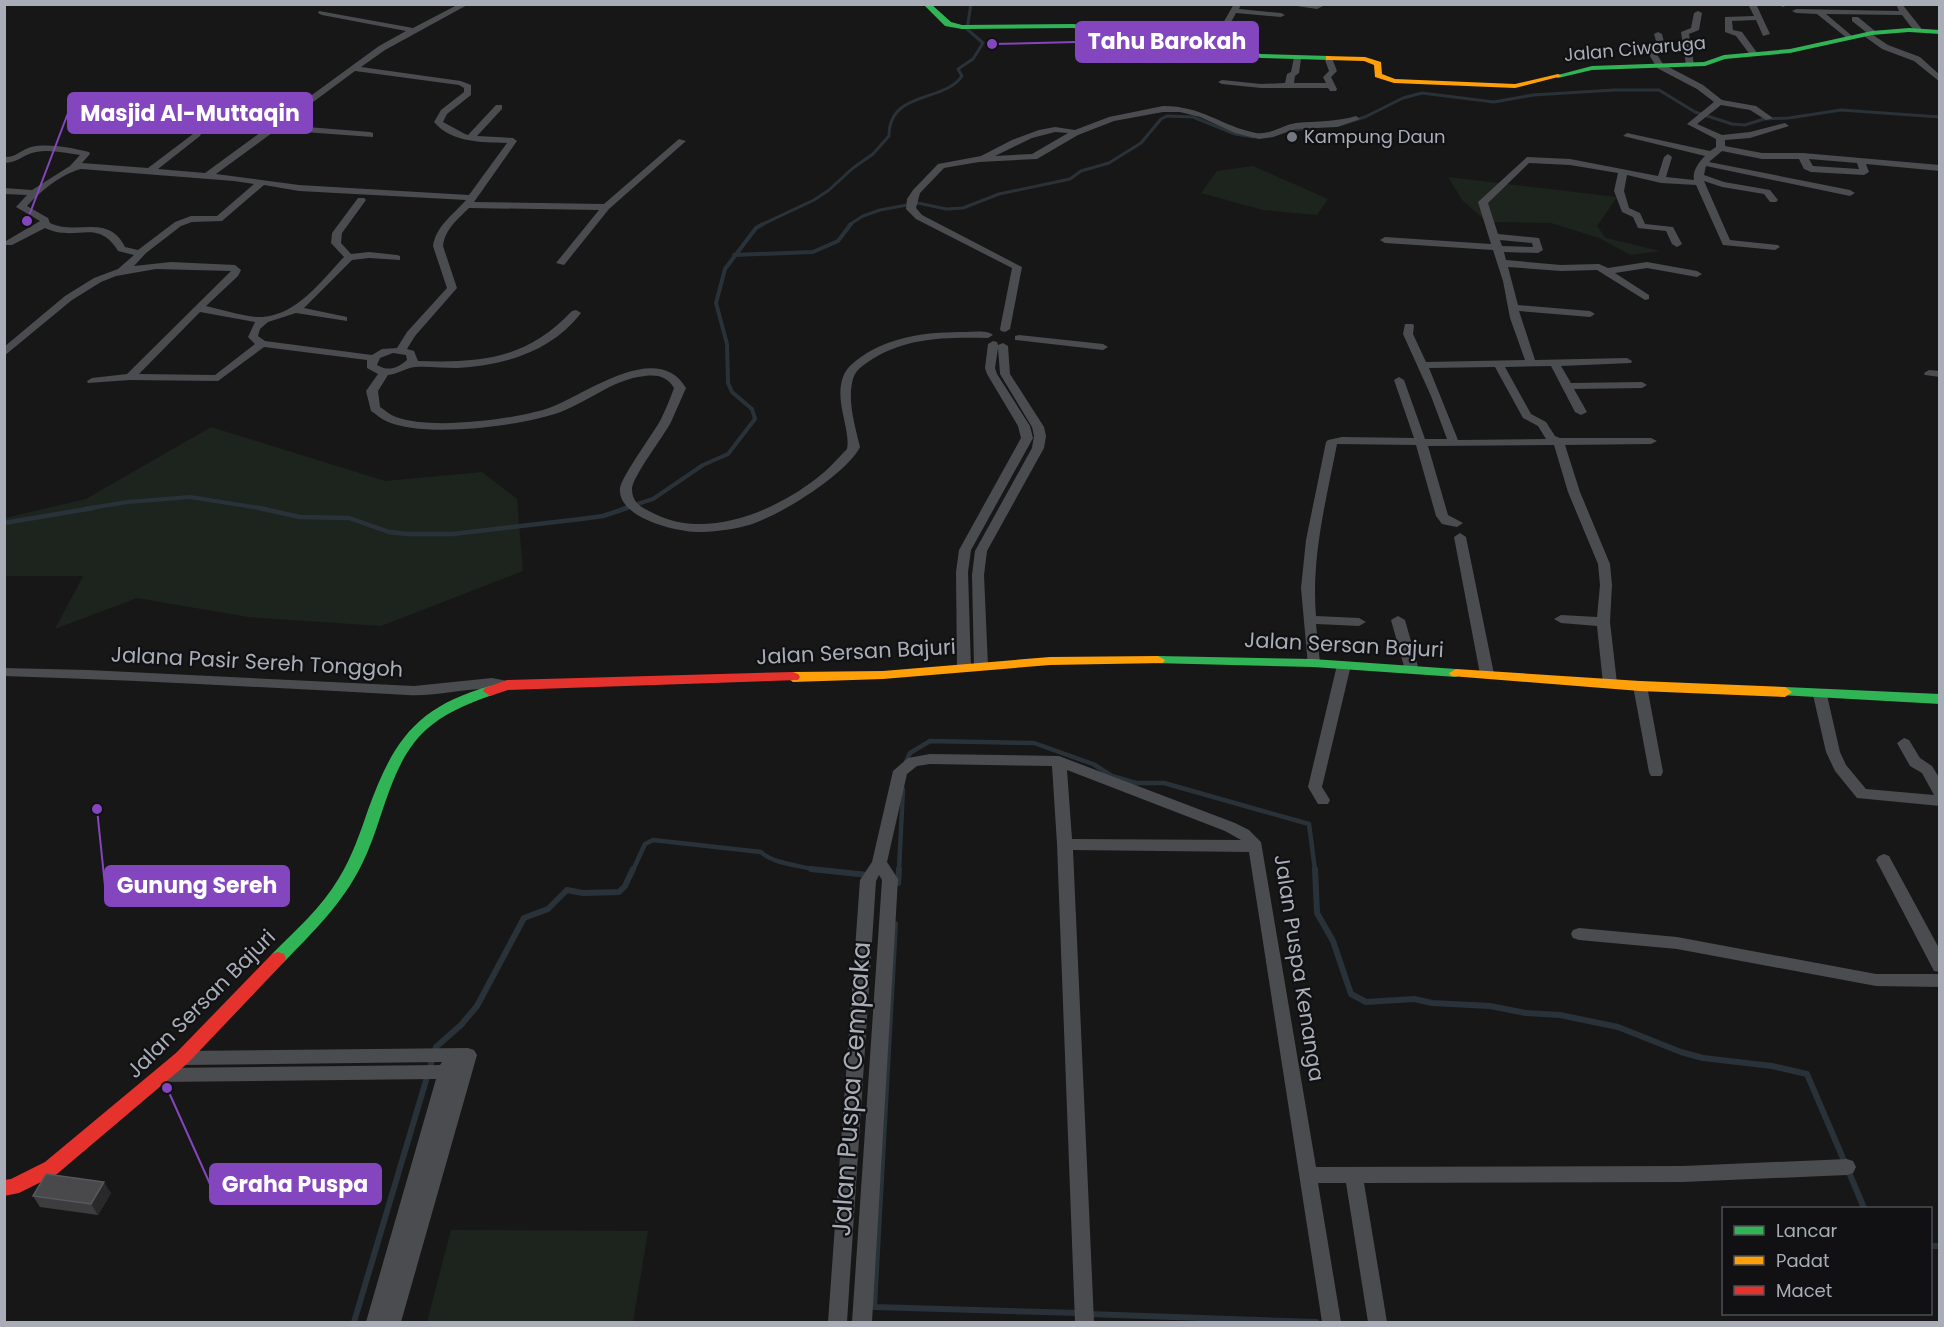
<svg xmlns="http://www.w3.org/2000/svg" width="1944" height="1327" font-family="Poppins,sans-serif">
	<rect width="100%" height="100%" fill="#171717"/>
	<path fill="#1d241e" d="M1253 166 1328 199 1317 215 1263 210 1201 193 1217 171Z
		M1448 177 1617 197 1597 226 1606 238 1660 251 1631 255 1599 238 1551 223 1487 222 1462 200Z
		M211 427 385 481 482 472 517 499 523 571 381 626 248 617 137 598 55 629 83 576H5V518L86 499Z
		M451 1230 648 1231 633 1322H427Z"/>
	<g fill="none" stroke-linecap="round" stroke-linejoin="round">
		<path stroke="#2a3239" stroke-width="3" d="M1339 125 1365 117 1403 98 1422 93 1494 102 1533 95 1614 90H1659L1695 112 1732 124 1745 125 1764 119 1789 118 1841 110 1940 117
			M1289 131 1307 128
			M761 225 814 200 829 190 853 168 873 154 889 136C889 90 944 103 962 76L958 69 973 59 983 43 967 29 971 4
			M849 225 863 216 880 210 918 203 946 209 963 208 999 194 1070 179 1081 171 1109 163 1141 143 1161 119 1167 116 1193 117 1235 134 1254 137"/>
		<path stroke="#2a3239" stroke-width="4" d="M734 255 813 252 838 241 851 224
			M84 509 128 502 190 497 266 509
			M622 509 653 499 703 465 728 454 755 419 752 409 732 392 728 383 727 344 716 303 725 269 756 228 763 224"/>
		<path stroke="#2a3239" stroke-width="4.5" d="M259 508 300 517 349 518 389 532 407 534H453L581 519 603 516 627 508
			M4 523 93 508
			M904 766 910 753 930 741 1034 743 1093 764 1112 776 1136 783H1164L1309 824 1315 870
			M633 870 645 844 653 840 761 852C773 864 799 865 815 870
			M899 870 903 789"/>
		<path stroke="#2a3239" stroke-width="6" d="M811 869 868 875
			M1315 869 1317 913 1333 941 1351 994 1366 1002 1414 999 1432 1003 1490 1006 1526 1013 1560 1015 1618 1027 1681 1052 1703 1058 1772 1066 1807 1074 1845 1163
			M898 883 899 869
			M895 924 874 1307 1080 1313
			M1848 1170 1864 1208
			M1930 1246H1940
			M1088 1314 1316 1322
			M354 1322 436 1047 461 1025 477 1006 524 918 548 909 567 890 583 893 619 892 625 886 633 869"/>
		<path fill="#4b4c50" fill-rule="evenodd" d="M459 4H469L385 50 361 67 461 81 471 85V95L447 114 443 122 465 134 468 135 496 105H502V109L477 136 513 138 517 141 474 202 604 204 679 139 686 141 609 209 564 265 556 263 599 210 469 208C458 219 445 229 443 246L457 288 415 336 407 349 414 351 418 361C481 363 527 359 572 311L576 310 581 313C551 352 505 365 457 368 443 368 428 366 415 367 406 368 398 374 388 375L378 391 380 407C385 410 390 415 396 417 430 430 510 420 546 409 582 398 656 338 686 388 681 399 676 411 671 422 664 436 632 477 632 489 632 504 643 508 655 514 707 540 775 511 817 478 828 470 837 459 847 449 851 430 834 401 843 377 846 368 854 362 861 357 893 335 930 332 967 332 975 332 987 330 993 335L988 338C946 337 904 337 868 362 862 366 855 371 853 379 847 400 855 426 860 447 846 475 775 519 745 526 730 530 711 532 696 532 673 531 617 517 620 488 622 476 652 435 660 421 665 411 670 399 674 388 666 374 653 374 638 377 611 382 588 401 563 411 525 426 424 439 386 421 381 419 376 414 371 411L366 391 378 374 367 368V360L264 347 218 381 130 380 88 383 87 381 92 378 127 374 231 271 156 269 116 276 101 282 72 300 4 356V347L65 296 94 278 118 269 134 255 118 251C97 217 77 243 45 228L12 245H6V241L40 221 16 207 27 195 4 194V188L32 190 70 166 80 155C66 153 50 149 36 152 24 154 18 163 4 163V157C15 158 21 150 31 147 49 143 71 148 89 152L90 154 82 163 148 168 197 131 201 134 200 136 158 169 205 173 379 46 406 31 322 15 318 13 319 11 413 28ZM355 71 459 85 464 88V92L441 110 434 122C452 143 481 142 507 143L469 195 299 185 216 174 276 130 373 137V133L370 132 282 125ZM81 169 234 181 254 184 217 216H191L175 222 138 250 125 247C108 213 77 236 50 223L48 218 27 206C41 191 61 174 81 169ZM264 185 299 191 466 200C453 215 436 226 433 246L447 288 407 332 397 348 382 349 372 355 265 341 258 336 260 329 268 322 296 313 347 321V317L304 308 352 260 369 258 400 260V256L397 255 369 252 351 254 341 243 342 233 366 200 364 198H358L332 233 331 243 344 257C321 281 297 315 262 317 248 318 220 309 206 306L238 276 241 270 235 265 171 262 134 266 146 253 181 226 192 222 222 221ZM200 312 255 322 248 337 255 344 215 375 139 374ZM393 353 406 355 407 360C398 368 388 372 377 365L380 358Z
			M1234 4H1241L1239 9 1281 13 1285 15 1281 17 1236 13 1225 33 1211 48H1205L1204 46 1219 30Z
			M1283 4H1327L1317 9Z
			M1748 4H1756L1770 34 1763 36 1756 20 1732 21 1733 30 1742 32 1758 54 1754 56H1751L1736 36 1725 32V17L1754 16Z
			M1777 4H1786L1787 5 1783 7Z
			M1896 4H1902L1921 28V32H1915L1902 15 1826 14 1851 35 1852 37 1848 39 1817 14 1796 13 1792 11 1796 9 1899 11Z
			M1698 11 1702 13 1699 30 1689 34 1694 65 1690 67 1686 65 1681 32 1691 28 1694 13Z
			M1852 17H1858L1875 31 1873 35 1888 45 1920 57 1940 75V82L1914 61 1882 49 1864 36 1863 34 1866 32 1852 21Z
			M1106 28 1113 30 1102 50H1096L1095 48Z
			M1658 32 1662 34 1666 50 1656 53 1663 64 1703 85 1722 100 1756 106 1773 118 1766 120 1750 110 1721 105 1697 124 1722 135 1750 132 1785 123 1789 126 1750 138 1725 140V146L1762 153H1803L1940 165V171L1866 164 1869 172 1864 175 1811 172 1804 169 1799 159H1762L1722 151 1709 162 1850 190 1855 193 1850 196 1706 166 1704 175 1724 182 1770 190 1778 200 1776 202H1770L1764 194 1722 187 1704 181 1730 240 1778 245 1780 247 1775 250 1723 245 1696 185 1661 183 1627 175 1624 191 1629 208 1640 213 1645 224 1673 227 1682 244 1677 247 1672 244 1666 231 1638 228 1633 217 1622 212 1614 191 1618 173 1570 165 1529 163 1488 203 1498 234 1539 238 1543 250 1538 253 1504 252 1506 260 1561 265 1599 264 1608 268 1647 262 1697 271 1702 274 1697 277 1647 268 1615 273 1649 295V299L1645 300 1597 270 1561 271 1508 267 1518 305 1590 311 1595 314 1590 317 1519 311 1535 360 1627 358 1632 361 1631 363 1561 366 1571 383 1642 382 1647 385 1642 388 1574 389 1587 412 1581 415 1575 412 1551 366 1505 367 1531 414 1546 422 1555 436 1560 438H1651L1657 441 1651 444 1565 445 1580 492 1610 564 1612 585 1610 622 1617 683 1610 688 1603 683 1597 626 1561 623 1554 619 1561 615 1597 617 1600 585 1598 564 1568 492 1554 445 1428 446 1448 515 1463 523 1457 527 1442 524 1436 516 1416 445 1337 444C1326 501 1311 558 1316 616L1359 618 1366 622 1359 626 1316 624 1320 663 1318 666H1308L1301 588 1306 540 1326 442 1328 440 1342 437 1414 438 1394 380 1399 377 1404 380 1425 439H1447L1431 396 1403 334 1405 324H1413L1414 326 1413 334 1426 362 1525 360 1510 318 1503 281 1493 250 1385 243 1380 240 1385 237 1491 244 1478 202 1527 157 1570 159 1658 176 1664 157 1668 154 1672 157 1666 177 1694 180C1692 171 1699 162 1705 156L1623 136 1627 133 1710 151 1716 147V139L1687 124 1714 102 1697 89 1657 68 1647 51 1658 48 1654 34ZM1809 159 1857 163 1859 169 1813 166ZM1500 240 1532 243 1533 247 1502 246ZM1495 367 1523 418 1538 426 1546 439 1458 440 1429 368Z
			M1294 57 1301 59 1299 73 1295 76 1294 83H1326L1323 77 1329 71 1325 60 1332 58 1337 71 1331 77 1337 89 1336 91H1330L1328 88H1261L1222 84 1218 82 1222 80 1261 84 1285 83 1287 74 1291 72Z
			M1163 106C1203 106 1221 126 1256 133 1271 135 1282 125 1296 123 1317 121 1336 122 1356 116L1360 119 1337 127 1296 129 1273 137 1259 139 1235 133 1200 117 1180 112H1163L1114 121 1078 135 1037 159 979 162 944 168 920 193 916 208 922 215 1022 267 1010 329 1005 332 1001 331 1000 329 1012 268 916 219 906 209 907 199 913 190 938 164 981 156 1012 140 1039 130 1055 127 1075 130 1109 117ZM1055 132 1068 133 1032 154 995 156 1032 138Z
			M1019 335 1103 344 1108 347 1103 350 1015 340V336Z
			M993 341 997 342 998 345 1003 343 1008 346 1010 374 1044 427 1046 436 1044 448 987 551 984 575 988 666 981 670 976 669 974 666 972 575 975 551 1032 448 1034 436 1032 427 1000 374 998 348 995 368 997 374 1030 426 1033 438 971 550 968 572 971 668 964 672 957 668 956 572 959 550 1021 438 1018 426 987 374 985 368 988 344Z
			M1929 370 1940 371V377L1925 375 1924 373Z
			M1460 533 1466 537 1494 674 1487 678 1480 674 1454 537Z
			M1398 616 1405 620 1419 670 1417 673H1407L1405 670 1391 620Z
			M1344 661 1351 665 1322 787 1330 800 1328 804H1318L1308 787 1337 665Z
			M4 668 88 670 414 686 492 678 512 682 514 685 507 690C474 685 440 697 407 695 273 688 139 680 4 676Z
			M1640 681 1647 686 1663 772 1661 776H1651L1649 772 1633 686Z
			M1820 690 1827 695 1840 752 1846 765 1866 789 1934 795 1922 773 1910 766 1897 743 1904 738 1909 740 1920 758 1932 766 1940 779V806L1857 798 1835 771 1826 752 1813 695Z
			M930 754 1059 756 1235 823 1249 830 1261 842 1316 1167 1683 1166 1847 1159 1853 1161 1856 1167 1853 1173 1847 1175 1683 1182 1364 1183 1387 1322H1368L1346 1183H1318L1341 1322H1322L1249 852 1073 850 1094 1322H1075L1057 844 1052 766 930 764 917 766 907 774 887 862 898 879 872 1322H852L882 880 879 875 876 881 847 1322H828L860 880 872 862 893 771 908 758ZM1067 770 1225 831 1241 840 1072 839Z
			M1884 854 1889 856 1940 950V972L1934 971 1876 860 1879 856Z
			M1579 928 1677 937 1876 974H1940V987L1876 986 1677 949 1579 940 1573 938 1571 934 1573 930Z
			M468 1048 474 1050 477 1055 401 1322H366L436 1079 162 1082 156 1080 153 1075 156 1070 162 1068 440 1065 442 1062 182 1065 176 1063 173 1058 176 1053 182 1051Z"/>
		<path fill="#30b455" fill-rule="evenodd" d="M923 4H931L951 22 962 25 1073 24 1171 36 1261 54 1329 56 1333 58 1329 60 1261 58 1171 40 1073 28 962 29 945 26Z
			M1909 28 1940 30V34L1909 32 1872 35 1790 53 1725 59 1705 66 1592 70 1558 78 1554 76 1592 66 1704 62 1724 55 1790 49 1872 31Z
			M1158 656 1313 659 1456 669 1463 673 1456 677 1313 667 1153 663 1151 660Z
			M490 686 495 688 497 691 495 694C473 702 451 710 433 724 389 757 385 820 361 866 342 904 313 932 284 962L278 964 272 962 270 958 272 954C296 930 322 907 339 878 352 857 360 833 368 810 393 741 416 707 490 686Z
			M1785 687 1940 694V704L1780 695 1778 692 1780 689Z"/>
		<path fill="#ff9f0a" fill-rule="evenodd" d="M1326 56 1365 57 1381 62 1382 74 1395 79 1515 84 1558 74 1562 76 1515 88 1394 83 1375 77 1374 65 1364 61 1329 60H1326Z
			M1158 656 1165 660 1163 663 1050 665 883 679 793 682 786 677 793 672 883 671 1050 657Z
			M1456 669 1640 681 1785 687 1792 692 1785 697 1640 691 1451 676 1449 673Z"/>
		<path fill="#e5322d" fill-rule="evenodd" d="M793 672 798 674 800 677 798 680 508 690 490 696 483 691 485 688 507 680Z
			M278 952 284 954 286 958 284 962 188 1063 57 1174 19 1193 4 1196V1180L11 1179 45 1162 176 1053 272 954Z"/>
	</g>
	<path fill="#3d3d3f" d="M111 1193 98 1215 40 1207 33 1196Z"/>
	<path fill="#29292a" d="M104 1182 111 1193 98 1215 91 1204Z"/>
	<path fill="#49494c" stroke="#58595d" stroke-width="1.5" d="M46 1174 104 1182 91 1204 33 1196Z"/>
	<circle fill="#757880" stroke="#111113" stroke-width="2" cx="1292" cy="137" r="6"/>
	<g text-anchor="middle" stroke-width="4.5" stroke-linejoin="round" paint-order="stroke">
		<g font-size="18" fill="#a8adb8" stroke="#111113">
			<text transform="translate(1635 49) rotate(-5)" y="6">Jalan Ciwaruga</text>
		</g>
		<g font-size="18" fill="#a8adb8" stroke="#111113" text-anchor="start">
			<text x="1304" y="143">Kampung Daun</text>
		</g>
		<g font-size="21" fill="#a8adb8" stroke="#111113">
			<text transform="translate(1344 645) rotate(3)" y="7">Jalan Sersan Bajuri</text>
			<text transform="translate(856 652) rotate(-3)" y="7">Jalan Sersan Bajuri</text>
			<text transform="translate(257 662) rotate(3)" y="7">Jalana Pasir Sereh Tonggoh</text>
			<text transform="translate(1299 968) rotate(81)" y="7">Jalan Puspa Kenanga</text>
			<text transform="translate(201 1004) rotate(-45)" y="7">Jalan Sersan Bajuri</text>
		</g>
		<g font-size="26" fill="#a8adb8" stroke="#111113">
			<text transform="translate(851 1089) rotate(-86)" y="9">Jalan Puspa Cempaka</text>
		</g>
	</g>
	<path fill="none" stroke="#8446be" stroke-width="2" d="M992 44L1076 42M27 221L68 113M97 809L105 886M167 1088L210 1184"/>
	<g fill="#8446be" stroke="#111113" stroke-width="2">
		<circle cx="992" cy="44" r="6"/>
		<circle cx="27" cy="221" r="6"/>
		<circle cx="97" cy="809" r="6"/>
		<circle cx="167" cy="1088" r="6"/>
	</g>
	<g fill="#8446be" stroke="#8446be" stroke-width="2">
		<rect x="1076" y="22" width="182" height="40" rx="6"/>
		<rect x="68" y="93" width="244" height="40" rx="6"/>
		<rect x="105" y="866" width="184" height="40" rx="6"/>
		<rect x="210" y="1164" width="171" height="40" rx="6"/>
	</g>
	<g font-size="22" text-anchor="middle" font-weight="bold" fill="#fff">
		<text x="1167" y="49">Tahu Barokah</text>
		<text x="190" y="121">Masjid Al-Muttaqin</text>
		<text x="197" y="893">Gunung Sereh</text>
		<text x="295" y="1192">Graha Puspa</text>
	</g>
	<rect width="1944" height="1327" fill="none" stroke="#a8adb8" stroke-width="12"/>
	<rect x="1722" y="1207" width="210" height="108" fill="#111113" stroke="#4d4f55" stroke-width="1.5"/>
	<rect x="1734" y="1226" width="30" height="9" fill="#30b455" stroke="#4d4f55" stroke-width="1.5"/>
	<text x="1776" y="1237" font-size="18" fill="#a8adb8">Lancar</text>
	<rect x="1734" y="1256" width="30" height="9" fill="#ff9f0a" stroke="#4d4f55" stroke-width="1.5"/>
	<text x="1776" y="1267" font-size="18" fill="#a8adb8">Padat</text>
	<rect x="1734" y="1286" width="30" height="9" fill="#e5322d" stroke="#4d4f55" stroke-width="1.5"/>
	<text x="1776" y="1297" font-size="18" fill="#a8adb8">Macet</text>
</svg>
